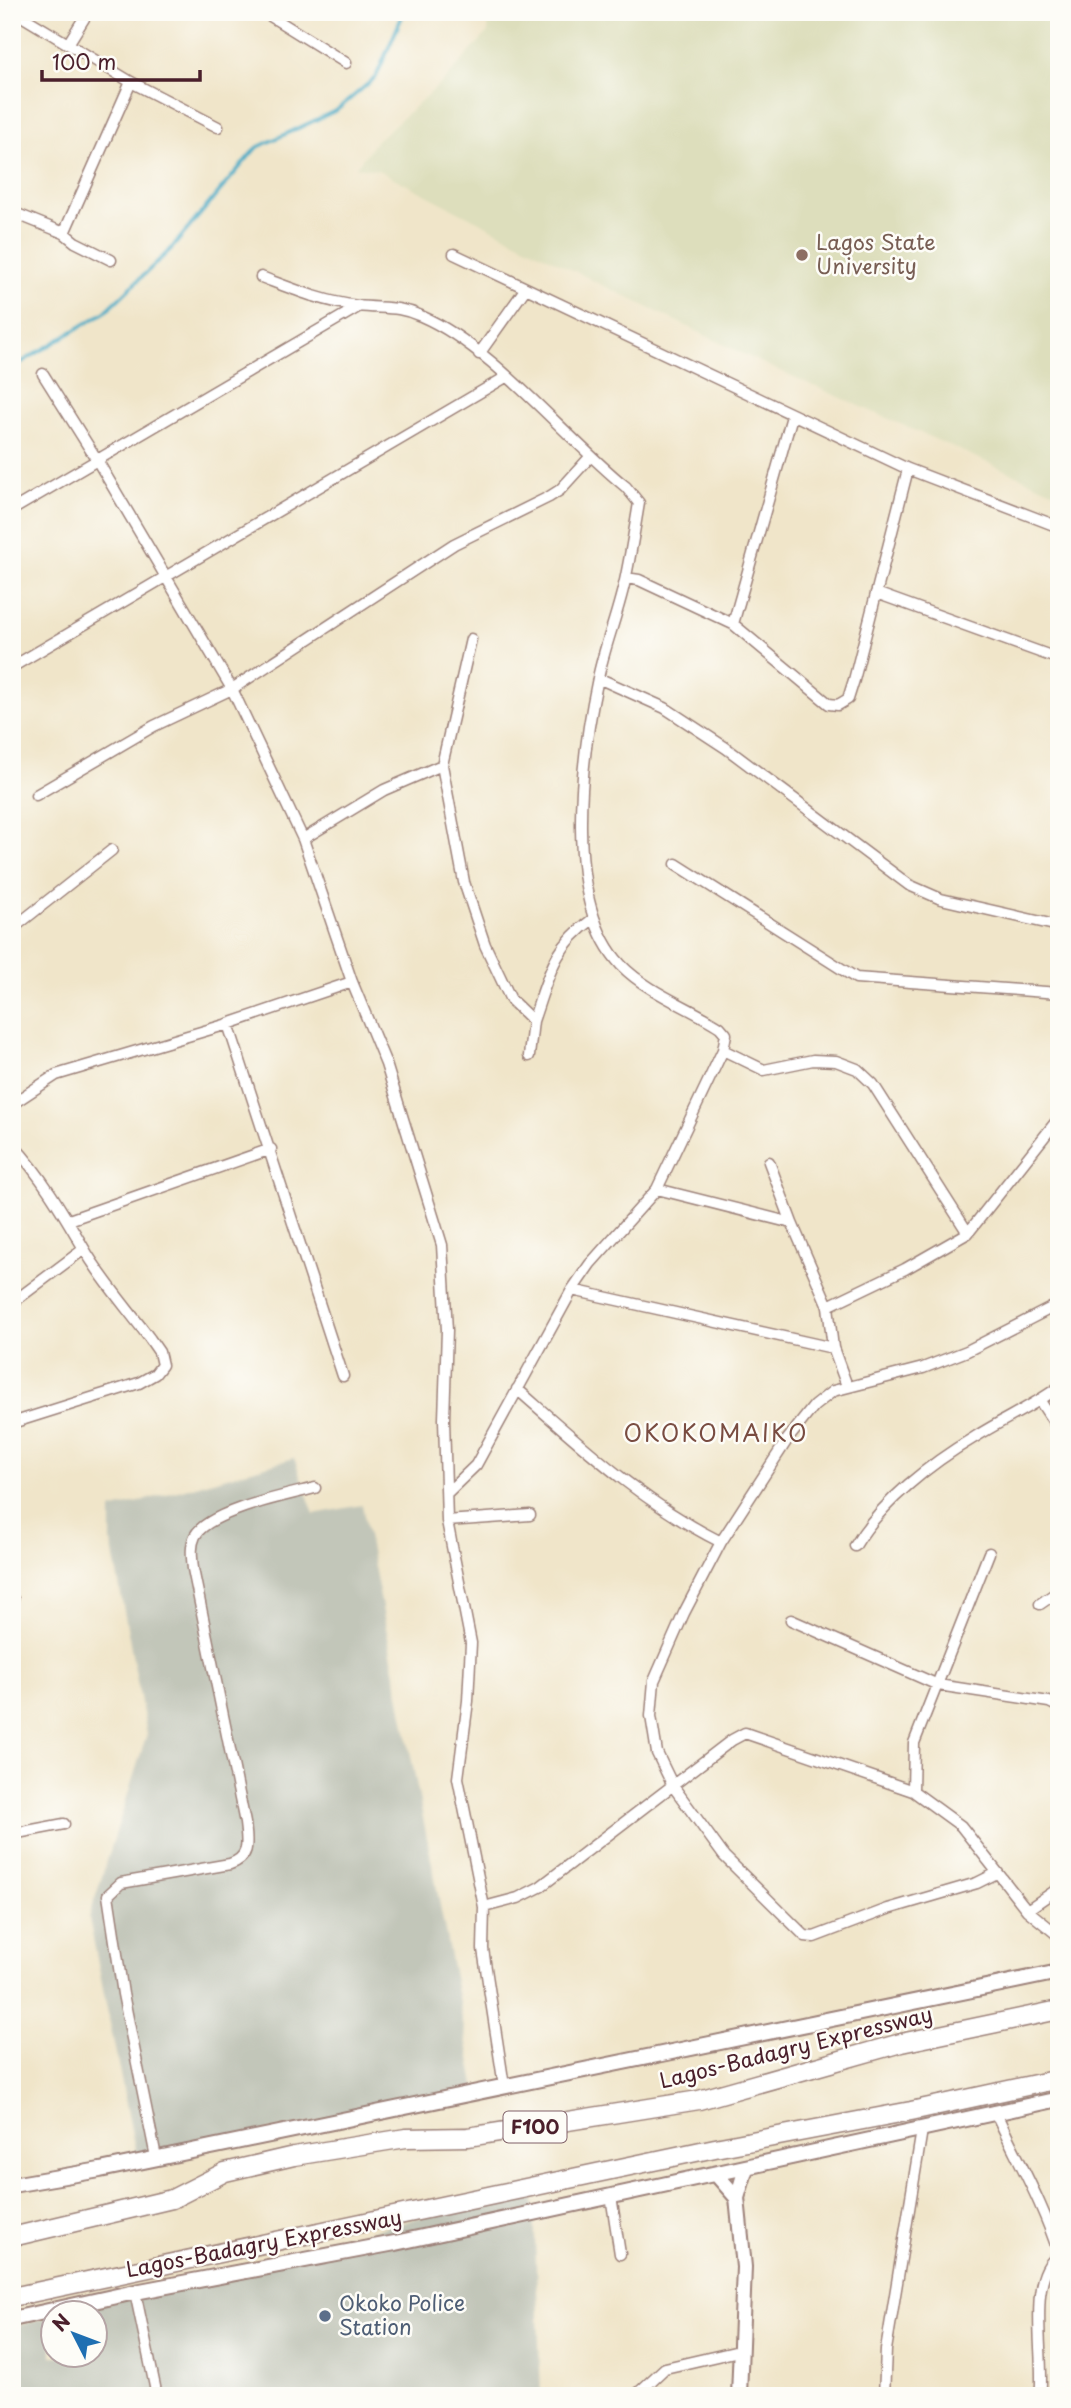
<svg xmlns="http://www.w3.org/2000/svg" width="1071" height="2408" font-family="'Playpen Sans',sans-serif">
	<rect width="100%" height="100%" fill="#fdfcf7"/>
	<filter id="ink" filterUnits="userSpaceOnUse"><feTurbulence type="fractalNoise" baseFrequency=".0143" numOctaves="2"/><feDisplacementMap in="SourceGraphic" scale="14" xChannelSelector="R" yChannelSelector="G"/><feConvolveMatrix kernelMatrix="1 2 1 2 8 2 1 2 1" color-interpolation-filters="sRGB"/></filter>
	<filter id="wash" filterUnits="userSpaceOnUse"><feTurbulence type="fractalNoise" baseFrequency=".00686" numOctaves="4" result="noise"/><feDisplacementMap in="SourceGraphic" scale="28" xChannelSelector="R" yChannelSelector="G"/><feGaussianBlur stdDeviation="1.57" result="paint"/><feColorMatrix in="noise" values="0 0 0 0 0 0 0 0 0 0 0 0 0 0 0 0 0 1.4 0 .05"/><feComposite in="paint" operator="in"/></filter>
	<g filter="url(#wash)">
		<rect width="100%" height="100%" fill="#f0e5c9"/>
		<path fill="#dddebc" d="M489 12H1059V494L762 363 600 284 378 170 356 167 376 141 446 79 488 32Z"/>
		<path fill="#c2c6b9" d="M294 1458 314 1514 362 1505 477 2095 136 2154 89 1918 147 1734 111 1541V1510Z
			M533 2187 541 2396H12V2327L52 2317V2356H94V2314L66 2313Z"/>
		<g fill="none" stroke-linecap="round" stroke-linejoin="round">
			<path stroke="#46abc6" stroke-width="3.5" d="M12 368 105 312 171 249 256 148 337 110 376 77 404 12"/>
		</g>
	</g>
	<g filter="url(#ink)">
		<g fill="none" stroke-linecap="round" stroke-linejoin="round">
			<g stroke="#9d827a" stroke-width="13">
				<path id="street" d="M15 12 131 82 218 127
					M264 12 346 63
					M68 44 88 12
					M12 212 64 233 131 82
					M64 233 75 242 111 260
					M454 254 908 469 1059 527
					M261 277C293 289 324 302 358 306 383 309 397 305 421 316 493 347 563 436 626 487L639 503C635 527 631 552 626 576 619 611 605 644 598 678 581 757 562 902 621 965 647 992 689 1007 720 1027L726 1034 723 1050 657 1189 590 1264 572 1290 476 1465 448 1492
					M479 354 526 288
					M43 374 97 460 232 689 303 839 352 982 386 1064 442 1245 447 1330 444 1419 447 1521 471 1643 468 1701 458 1778 484 1907 483 1949 504 2086
					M12 510 360 306
					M626 578 639 580 733 624 829 704 838 705 848 699 854 680 908 469
					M876 593 1059 659
					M733 624 792 416
					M471 639 442 765 464 882 485 945 511 1000 533 1021 529 1056
					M12 667 506 377
					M598 678 665 708 726 748 909 885 941 899 1059 926
					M36 795 154 726 232 689 454 544 549 497 560 490 590 457
					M303 839 384 790 442 765
					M676 864 856 978 1059 993
					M12 929 112 850
					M533 1021C549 976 552 948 593 919
					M228 1024 343 1376
					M723 1050 764 1070 813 1060 836 1061 857 1069 873 1084 968 1233
					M12 1104 56 1075 228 1024 352 982
					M12 1144C41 1175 62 1211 83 1247 101 1279 128 1309 150 1339L159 1352 162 1365 155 1374 139 1383 12 1423
					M769 1162 792 1223
					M657 1189 792 1223 828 1306 833 1348 847 1386
					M69 1220 271 1149
					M572 1290 833 1348
					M12 1303 84 1249
					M828 1306 905 1269 968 1233 1059 1118
					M517 1389C581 1445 644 1504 721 1542
					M1040 1401 1059 1430
					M447 1521 530 1515
					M855 1546C881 1502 931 1463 975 1437 1003 1419 1032 1407 1059 1387
					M12 1599H13
					M1040 1604 1059 1591
					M791 1620 938 1685 1049 1702 1059 1707
					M913 1791 914 1743 989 1553
					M12 1834 64 1824
					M997 1873 977 1883 888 1909 814 1937 805 1936 724 1856 673 1786 657 1753 651 1716 654 1681 684 1613 721 1542 787 1440 814 1406 833 1391 923 1368 967 1351 1059 1304
					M484 1907 518 1898 540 1887 732 1740 745 1733 913 1791 961 1826 1027 1910 1059 1936
					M1027 1910 1059 1888
					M995 2111C1017 2159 1043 2203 1059 2254
					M156 2157 123 1994 108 1895 121 1883 230 1864C251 1857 247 1842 245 1823L193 1569C192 1558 190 1546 195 1536 208 1511 288 1495 315 1488
					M611 2196 620 2254
					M135 2292 157 2396
					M635 2396 665 2368 739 2351
					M884 2396 886 2350 922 2130
					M1040 2396C1046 2361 1025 2274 1059 2256"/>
			</g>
			<g stroke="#9d827a" stroke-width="18">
				<path id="secondary" d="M716 2174 737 2198
					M739 2396 744 2267 737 2198 746 2168"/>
			</g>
			<g stroke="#9d827a" stroke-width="18">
				<path id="primary" d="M12 2185 100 2170 1059 1972
					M12 2319 135 2292 395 2243 1059 2099"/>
			</g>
			<g stroke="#9d827a" stroke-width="21">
				<path id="highway" d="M12 2237 172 2199 225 2172 294 2156 406 2138 468 2137 699 2100 901 2043 1059 2010
					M12 2297 715 2148 911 2111 1059 2079"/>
			</g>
			<use href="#street" stroke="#fff" stroke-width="10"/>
			<use href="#secondary" stroke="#fff" stroke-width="14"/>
			<use href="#primary" stroke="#fff" stroke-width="14"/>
			<use href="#highway" stroke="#fff" stroke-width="18"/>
		</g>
	</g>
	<circle fill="#8d6e63" stroke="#fdfcf7" stroke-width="2.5" cx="802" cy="255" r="7"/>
	<circle fill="#5c6f8a" stroke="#fdfcf7" stroke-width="2.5" cx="325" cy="2316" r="7"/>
	<g text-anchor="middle" stroke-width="5" stroke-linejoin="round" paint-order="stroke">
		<rect fill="#fdfcf7" stroke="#806168" stroke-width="2" x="503.5" y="2111.5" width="63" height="31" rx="5"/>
		<g font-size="19" font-weight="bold" fill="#4a1f2b">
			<text x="535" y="2134">F100</text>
		</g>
		<g font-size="21" fill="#785e54" stroke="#fdfcf7" text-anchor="start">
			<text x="816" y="250">Lagos State<tspan x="816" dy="24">University</tspan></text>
		</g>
		<g font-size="21" fill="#4a1f2b" stroke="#fdfcf7">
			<text transform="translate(796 2048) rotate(-14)" y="7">Lagos-Badagry Expressway</text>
			<text transform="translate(264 2244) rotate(-11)" y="7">Lagos-Badagry Expressway</text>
		</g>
		<g font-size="21" fill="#4e5e75" stroke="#fdfcf7" text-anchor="start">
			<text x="339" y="2311">Okoko Police<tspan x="339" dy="24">Station</tspan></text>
		</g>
		<g font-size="23" letter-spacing="2" fill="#794c41" stroke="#fdfcf7">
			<text x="716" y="1442">OKOKOMAIKO</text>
		</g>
	</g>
	<rect width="1071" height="2408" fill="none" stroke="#fdfcf7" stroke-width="42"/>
	<g transform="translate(74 2334) rotate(312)"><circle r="33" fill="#fdfcf7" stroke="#b5a4a5" stroke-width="2"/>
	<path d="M0-5L12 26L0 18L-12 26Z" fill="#1f6fb2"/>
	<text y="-10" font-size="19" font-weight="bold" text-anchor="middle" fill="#4a1f2b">N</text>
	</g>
	<path d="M42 70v10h158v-10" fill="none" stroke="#4a1f2b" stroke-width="3.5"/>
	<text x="52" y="70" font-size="21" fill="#4a1f2b" stroke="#fdfcf7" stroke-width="5" paint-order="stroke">100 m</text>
</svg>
